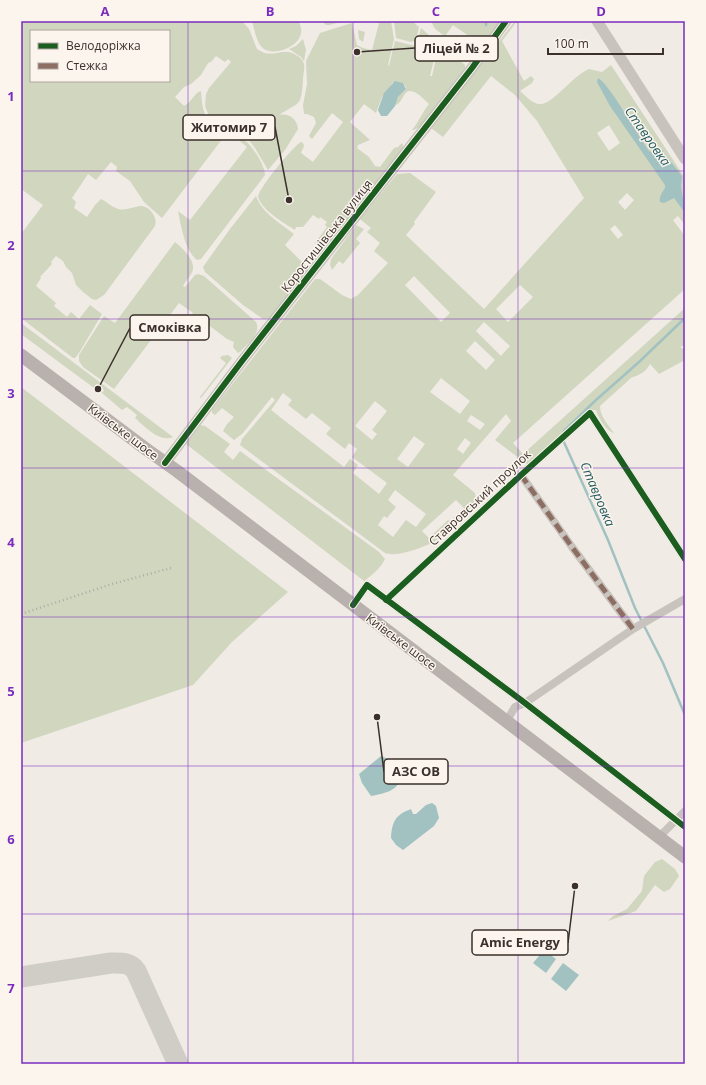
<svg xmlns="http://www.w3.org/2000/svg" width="706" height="1085" font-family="'Open Sans',sans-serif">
	<rect width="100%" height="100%" fill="#f0ebe5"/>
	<path fill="#d1d6bf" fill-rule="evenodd" d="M21 21H242L249 29 257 49C270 58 276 51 287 52 293 52 303 58 304 64 305 69 303 75 303 80 301 108 300 101 279 115 288 113 297 118 298 129L285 150 268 170 255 148 244 134 247 129 230 131 221 130 209 116 205 106 206 94 209 88 231 62 228 59 225 62 216 56 211 62 208 63 201 75 191 84 184 87 175 97 184 106C191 103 195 92 201 91 202 108 204 118 216 132 218 134 221 136 223 138L162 218 144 202 130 181 116 171 117 167 111 162 96 180 88 174 72 198 76 202 74 208 87 217 95 205 101 199C107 202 112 207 118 209 126 211 132 207 140 206 149 205 158 217 155 226L104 295 96 300 92 299 83 292 76 285 72 273 66 267 63 261 56 256 51 262 52 264 40 277 41 278 36 286 56 303 54 306 67 317 71 312 79 319 90 305 102 314 79 353 75 358H73L21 318V234L43 205 21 189ZM31 31H169V81H31Z
		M252 21H299C300 25 302 29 301 33 299 48 269 59 260 45 256 39 254 28 252 21Z
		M322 21H345L329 25H326Z
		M371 21H391L394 39 388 65 389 66 395 41 436 51 430 76H432L438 50 443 47 465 65V68L421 126 414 130H412C419 121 422 113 429 104 423 99 411 84 404 95 402 99 400 103 396 105L395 104 398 97 406 89V87C403 82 399 82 392 83L391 87 382 97 376 113 364 104 350 122 370 140 358 145 357 148 369 157 375 166 380 167 394 148 398 147 402 143 403 145V148L343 226 336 229V236L326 247 315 243 327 227 325 225 327 222 320 217 319 219 313 215 303 227H296L295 230C284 223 260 209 258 196 261 186 292 147 301 142L303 143 304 146 301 153 313 162 343 122 332 113 312 139 309 136 316 123 314 117 307 114H304L303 105 307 84 306 61 320 33 352 23 357 45 363 48 372 50 379 23Z
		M394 21H412L419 27 416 40 411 42 396 38Z
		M432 21H503L472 61 468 60 465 59 464 55 473 39 453 25 445 36C439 32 432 28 432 21Z
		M515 21H517L502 41 524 81 531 76 534 79 532 83 520 91C525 95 533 105 541 104 551 104 569 82 578 76 581 73 585 71 589 69L602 72 611 65 685 178V225L678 216 673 220 685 236V289L513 443 523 454 685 308V345L680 347 685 350V360L659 374 650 364C646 372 639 375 631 378L600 406C600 416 608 425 614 433 606 431 598 417 596 410H592L528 465 495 440 511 421 506 414 453 475 475 493C479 506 450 532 440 538 429 546 397 558 385 553L240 445 242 439 275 400 272 397 242 434 234 440 223 431 227 424 234 417 222 408 215 415 212 413V410L315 279H320L342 295 351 299 358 295 388 263 374 251 380 243 367 232 371 228 360 219 397 174 410 173 436 192 414 222 415 224 406 235 484 309 584 198 537 121 515 95 491 76 443 137 431 128ZM609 125 620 143 609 151 597 133ZM627 193 634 200 625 210 618 202ZM615 225 623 235 618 239 610 229ZM414 276 450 313 441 322 405 285ZM520 285 533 297 508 322 496 309ZM484 322 510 346 501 356 476 331ZM475 341 495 360 486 370 466 351ZM441 378 470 401 460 414 430 392ZM283 393 292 400 288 405 306 419 312 413 331 428 326 434 345 449 349 443 357 449 352 457 387 483 379 494 353 473 358 465 350 459 344 467 271 410ZM375 401 387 411 372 430 377 434 372 440 355 426ZM471 415 485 424 480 430 467 421ZM414 436 425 444 408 467 397 459ZM465 438 471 443 463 454 457 449ZM395 490 426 514 416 527 406 520 393 537 378 525 384 516 387 518 396 507 388 500ZM456 500 464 508 450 521 448 520 429 538 422 531Z
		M421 28 441 46 437 48 431 47V45L421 44 418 40Z
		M358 30 365 32 363 42 359 39Z
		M303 39 306 50 304 61 301 57 289 49 296 46Z
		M237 136C248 138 265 164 265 175L201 259 197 260C185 251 181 226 178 211L190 220 247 147 235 137Z
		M256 196C262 213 280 223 294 234L285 245 309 269 270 318 263 319 243 305 205 272 203 267 230 229Z
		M356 225 364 229 356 239 360 243 343 264 339 261 332 270 330 265 331 259Z
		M175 242C182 248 194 258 193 269 192 275 186 280 183 286L185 287 195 275 198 274 204 276 256 322C262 333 247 344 240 352L238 353 233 347 234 342 227 339 194 314 183 330 182 329 193 313 179 303 114 389 83 367 79 361V355L104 316 115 323Z
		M21 323 173 437C160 443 144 426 135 418L137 415 127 407 122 410 102 393 104 390 98 385 94 388 21 334Z
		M228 355 232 358 201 398 200 397 226 363 220 358 222 356Z
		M21 387 288 592 232 642 193 685 21 743Z
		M200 425 205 426 230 444 224 452 233 460 240 451 379 552 385 559C381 568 372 575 364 581L186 444Z
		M662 859 675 869 679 876 670 889 664 892 655 885 636 911 608 921 613 916 627 909 642 891 644 876 655 862Z"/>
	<path fill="#a1c2c1" d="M598 78C609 83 639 138 649 151L651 152 661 149 682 176C682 180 681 183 681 186 682 196 685 202 685 213L674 198 664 203 660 202C659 196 662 193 665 188V185L610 106 597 82Z
		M395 81 403 83 406 89 398 97 395 106 387 116H381L378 110 384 93Z
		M381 756 388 759 403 775C398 791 386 793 371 796L362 783 359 774Z
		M432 803 436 806 439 818 434 826 403 850 396 845 391 838C392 822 395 815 411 809L413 814H416L426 805Z
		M544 950 556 959 546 973 533 963Z
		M563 963 579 975 566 991 551 979Z"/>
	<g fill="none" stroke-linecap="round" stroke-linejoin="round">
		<path stroke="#a1c2c1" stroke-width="2.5" d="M486 25V21
			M562 435 564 431 596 400 639 362 685 318
			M563 440 608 540 635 608 663 663 685 715"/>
		<path stroke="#d0ccc6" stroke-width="21" d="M21 977 111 963C121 963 130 962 136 971L178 1064"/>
		<path stroke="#c9c3be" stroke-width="8" d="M521 475 572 547 633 629
			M386 600 521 475 590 413 685 559
			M353 605 367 585 525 703 685 827
			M506 722 515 707 525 703 633 629 685 599
			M659 837 685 811"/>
		<path stroke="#c9c3be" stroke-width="11" d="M597 21 685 159
			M165 463 242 361 472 68 506 21"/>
		<path stroke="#b8b1ad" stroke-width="13" d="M21 355 146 449 177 471 685 857"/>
		<path stroke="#b1aca8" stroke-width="2.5" stroke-dasharray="1 3" stroke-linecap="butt" d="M21 614 112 584 171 568"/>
		<path stroke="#8d6e63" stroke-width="5" stroke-dasharray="10 5" stroke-linecap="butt" d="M521 475 572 547 633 629"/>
		<g stroke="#fbf5ee" stroke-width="8">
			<path id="cycleway" d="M165 463 242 361 472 68 506 21
				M386 600 521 475 590 413 685 559
				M353 605 367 585 525 703 685 827"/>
		</g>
		<use href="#cycleway" stroke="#1b5e20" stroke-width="6"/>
	</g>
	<path fill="none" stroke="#7b2cbf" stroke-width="1" stroke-opacity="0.55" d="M188 21V1064M353 21V1064M518 21V1064M21 171H685M21 319H685M21 468H685M21 617H685M21 766H685M21 914H685"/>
	<g text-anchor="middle" stroke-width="3" stroke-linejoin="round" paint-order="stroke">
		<g font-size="12" fill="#3b302b" stroke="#fbf5ee">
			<text transform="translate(327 236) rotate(-52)" y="4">Коростишівська вулиця</text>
			<text transform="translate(123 432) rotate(37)" y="4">Київське шосе</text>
			<text transform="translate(480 498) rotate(-43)" y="4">Ставровський проулок</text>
			<text transform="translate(401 642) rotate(37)" y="4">Київське шосе</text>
		</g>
		<g font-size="13" font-style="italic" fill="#1f5a5e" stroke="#fbf5ee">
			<text transform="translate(648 136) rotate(55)" y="5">Ставровка</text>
			<text transform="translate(598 494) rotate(67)" y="5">Ставровка</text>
		</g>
	</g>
	<path fill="none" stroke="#3b302b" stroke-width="1.5" d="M357 52L415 48M289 200L275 127M98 389L130 328M377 717L384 772M575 886L568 943"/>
	<g fill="#3b302b" stroke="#fbf5ee" stroke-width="1.5">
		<circle cx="357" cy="52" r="4"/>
		<circle cx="289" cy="200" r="4"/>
		<circle cx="98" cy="389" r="4"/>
		<circle cx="377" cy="717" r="4"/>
		<circle cx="575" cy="886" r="4"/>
	</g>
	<g fill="#fbf5ee" stroke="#3b302b" stroke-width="1.5">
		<rect x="415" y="36" width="83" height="25" rx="4"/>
		<rect x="183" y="115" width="92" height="25" rx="4"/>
		<rect x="130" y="315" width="79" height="25" rx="4"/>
		<rect x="384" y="759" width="64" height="25" rx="4"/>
		<rect x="472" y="930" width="96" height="25" rx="4"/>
	</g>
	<g font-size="13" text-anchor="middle" font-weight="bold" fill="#3b302b">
		<text x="456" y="53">Ліцей № 2</text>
		<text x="229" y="132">Житомир 7</text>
		<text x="170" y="332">Смоківка</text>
		<text x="416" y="776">АЗС ОВ</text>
		<text x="520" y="947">Amic Energy</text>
	</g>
	<rect width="706" height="1085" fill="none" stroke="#fbf5ee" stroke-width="44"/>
	<rect x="30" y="30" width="140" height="52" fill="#fbf5ee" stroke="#aea6a0"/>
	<rect x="38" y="43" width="20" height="6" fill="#1b5e20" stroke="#aea6a0"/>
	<text x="66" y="50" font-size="12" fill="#3b302b">Велодоріжка</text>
	<rect x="38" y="63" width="20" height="6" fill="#8d6e63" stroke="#aea6a0"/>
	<text x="66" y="70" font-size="12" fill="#3b302b">Стежка</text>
	<path d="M548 48v6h115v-6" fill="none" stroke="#3b302b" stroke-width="2"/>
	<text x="554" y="48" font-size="12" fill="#3b302b" stroke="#fbf5ee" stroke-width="3" paint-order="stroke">100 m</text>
	<rect x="22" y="22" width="662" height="1041" fill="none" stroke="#7b2cbf" stroke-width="1.5"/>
	<g font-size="13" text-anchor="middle" font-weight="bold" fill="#7b2cbf">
		<text x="105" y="16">A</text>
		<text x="270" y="16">B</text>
		<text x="436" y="16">C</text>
		<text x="601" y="16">D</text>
		<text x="11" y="101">1</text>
		<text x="11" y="250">2</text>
		<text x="11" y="398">3</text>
		<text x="11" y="547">4</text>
		<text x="11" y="696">5</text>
		<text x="11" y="844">6</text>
		<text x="11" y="993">7</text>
	</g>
</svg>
